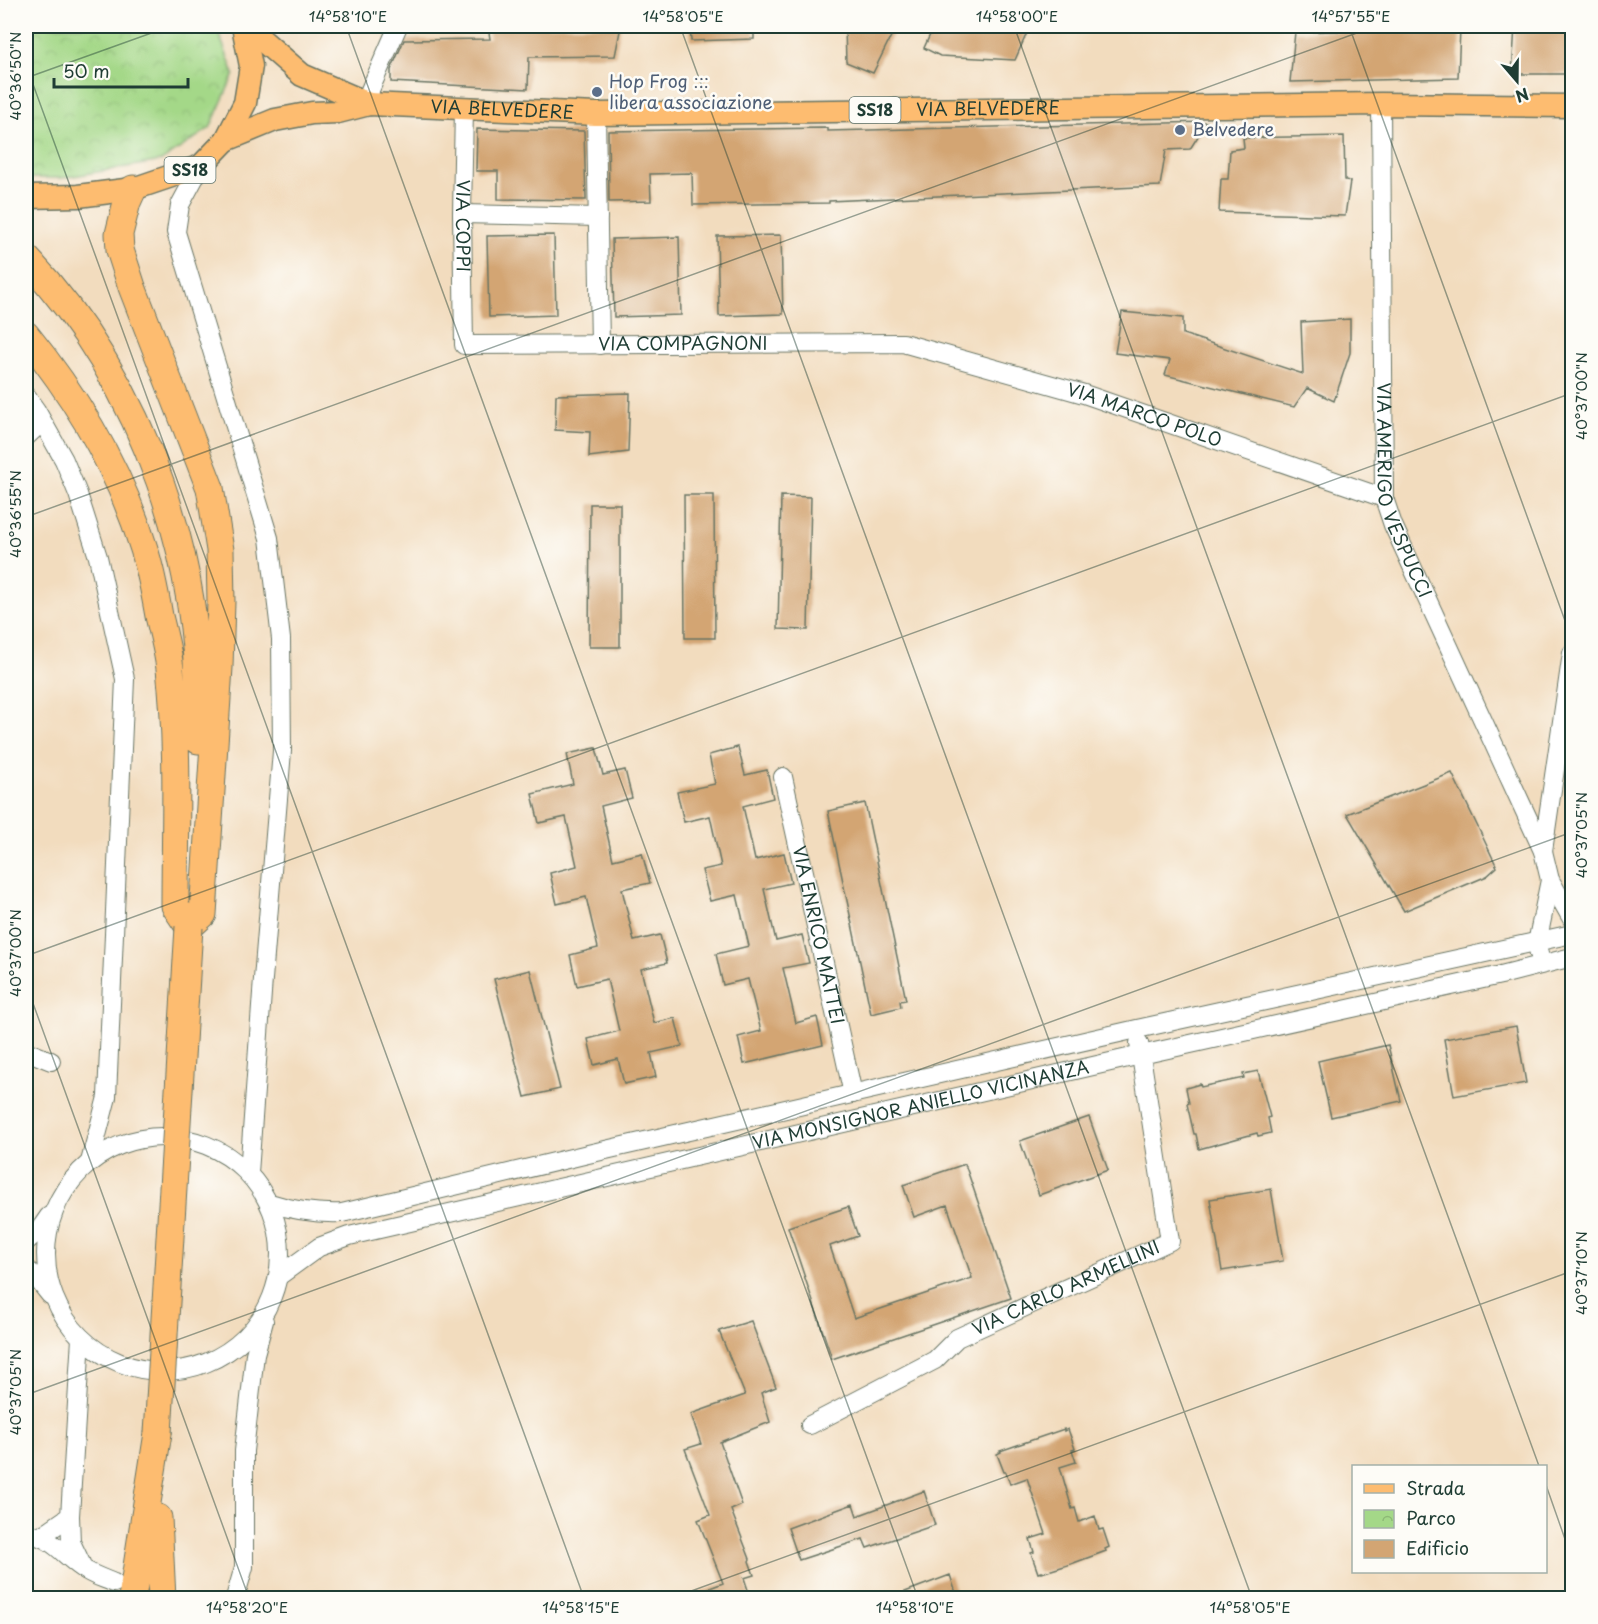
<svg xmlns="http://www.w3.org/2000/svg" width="1598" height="1624" font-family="'Playpen Sans',sans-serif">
	<defs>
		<pattern id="park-crowns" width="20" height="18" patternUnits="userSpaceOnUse" patternTransform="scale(1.5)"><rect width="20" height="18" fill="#a4d888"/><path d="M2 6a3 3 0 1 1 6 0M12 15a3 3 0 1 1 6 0" fill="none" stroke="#8dba76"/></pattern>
	</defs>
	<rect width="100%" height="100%" fill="#fdfcf7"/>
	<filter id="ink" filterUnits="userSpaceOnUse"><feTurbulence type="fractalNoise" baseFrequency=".0167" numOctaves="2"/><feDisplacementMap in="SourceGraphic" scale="12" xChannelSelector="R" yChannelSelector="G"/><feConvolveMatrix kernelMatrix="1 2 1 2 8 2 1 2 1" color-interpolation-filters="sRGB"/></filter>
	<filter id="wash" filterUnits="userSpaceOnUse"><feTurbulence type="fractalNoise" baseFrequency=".008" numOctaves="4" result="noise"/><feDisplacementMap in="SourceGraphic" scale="24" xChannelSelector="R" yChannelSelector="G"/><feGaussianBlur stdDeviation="1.35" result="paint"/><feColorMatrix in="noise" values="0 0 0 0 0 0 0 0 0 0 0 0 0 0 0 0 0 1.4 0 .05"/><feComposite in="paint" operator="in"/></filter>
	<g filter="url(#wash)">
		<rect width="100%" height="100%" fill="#f2dcbe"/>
		<path fill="url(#park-crowns)" stroke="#628a5e" stroke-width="1.5" d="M26 26H216L234 74 210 128 161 161 62 178H26Z"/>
		<g id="blocks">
			<path fill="#d3a573" d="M488 26H621L615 56 529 57 528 89 391 82V70L404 40 490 39Z
				M690 26H754V39L691 41Z
				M845 26H896L873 73 846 62Z
				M934 26H1030L1015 60 940 56 924 48Z
				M1515 26H1572V74H1512Z
				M1460 28 1458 78 1290 82 1295 32Z
				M1207 122 1190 149 1166 150 1160 186 829 201V203L693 205 692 173 650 174 651 201 609 202V200L608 131 828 128V131Z
				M477 129 584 131 586 200 498 199V171H476Z
				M1344 136 1345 180 1350 181 1345 216 1219 212 1221 179H1228L1230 150 1244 148 1243 138Z
				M554 235 556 315 489 317 487 236Z
				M781 235 783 314 719 316 717 236Z
				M679 237 681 315 614 317 612 239Z
				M1122 312 1183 318V334L1303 374 1301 322 1350 319V353L1334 401 1307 388 1294 407 1165 375 1170 360 1115 353Z
				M630 393 628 452 589 457 590 432 555 430 556 395Z
				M684 495H714L715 638H685Z
				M781 496 811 497 808 630 778 629Z
				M590 504H620V647H589Z
				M738 747 745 775 767 770 773 798 743 806 755 860 784 853 791 883 764 889 776 941 802 935 809 963 783 968 796 1023 817 1017 823 1045 744 1064 738 1037 761 1031 748 979 723 985 716 954 749 946 737 895 710 901 702 870 721 866 710 816 684 822 677 792 715 784 709 755Z
				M596 748 603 775 625 770 632 798 601 806 613 860 642 853 650 883 622 889 634 941 660 935 667 963 641 969 654 1023 675 1018 682 1046 651 1053 656 1077 624 1084 618 1059 594 1065 588 1039 619 1031 607 979 577 986 570 955 598 948 586 897 557 904 550 873 577 866 566 817 539 823 532 794 573 784 567 754Z
				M1452 773 1497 867 1487 876 1404 911 1347 814Z
				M865 803 906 1000 900 1001 901 1007 871 1014 828 811Z
				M530 970 560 1089 525 1097 494 979Z
				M1516 1026 1526 1083 1454 1096 1444 1039Z
				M1388 1045 1401 1101 1331 1117 1318 1061Z
				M1258 1071 1270 1117 1268 1118 1271 1133 1258 1136 1257 1133 1199 1149 1196 1134H1194L1187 1104 1189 1103 1186 1088 1200 1084 1201 1087 1244 1078 1243 1074Z
				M1089 1117 1108 1170 1039 1195 1020 1141Z
				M965 1164 1011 1298 832 1359 788 1227 848 1207 858 1236 830 1246 854 1318 972 1278 947 1205 914 1217 903 1185Z
				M1271 1189 1283 1261 1222 1271 1210 1199Z
				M751 1321 776 1387 761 1393 770 1422 720 1442 742 1505 731 1510 750 1559 749 1561 754 1575 744 1578 751 1599H686V1597L723 1583 698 1520 710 1515 685 1449 701 1444 691 1414 745 1395 719 1331Z
				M1064 1429V1431L1068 1429 1075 1449 1072 1450 1076 1462 1060 1467 1072 1509 1075 1508 1079 1522 1095 1516 1099 1530 1103 1529 1109 1547 1105 1549 1106 1551 1071 1564 1042 1573V1572L1038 1573 1031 1553 1034 1552 1030 1539 1046 1534 1027 1478 1010 1484 1006 1472H1004L997 1454 1001 1452 1000 1451Z
				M924 1491 935 1525 867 1548 863 1539 799 1560 788 1528 853 1504 857 1516Z
				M950 1575 958 1599H893L892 1597Z"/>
		</g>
	</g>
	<g filter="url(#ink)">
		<use href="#blocks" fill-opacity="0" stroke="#697564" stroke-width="1.5"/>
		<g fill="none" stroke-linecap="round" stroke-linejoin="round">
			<g stroke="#697564" stroke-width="20">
				<g id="minor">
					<path d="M369 104 370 90 398 26"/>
					<path id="s1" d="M1381 104 1384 498 1393 525 1543 851 1550 880 1537 943 1539 954"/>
					<path id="s2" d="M464 108 462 214 464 345 903 343 1084 394 1384 498"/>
					<path d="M596 114 600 345"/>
					<path d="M201 166 180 205 176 232 269 538 281 639 282 751 263 979 249 1173"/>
					<path d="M462 214 598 217"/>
					<path d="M26 396 36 410 64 460 78 494 98 557 125 679 107 1097 90 1162"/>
					<path d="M26 437 42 422"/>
					<path id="s3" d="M783 777 853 1094"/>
					<path d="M1543 851 1572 653"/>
					<path d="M1550 880 1572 919"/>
					<path d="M26 1051 51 1061"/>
					<circle cx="163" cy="1254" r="117"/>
					<path d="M270 1203C295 1211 316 1214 342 1213L588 1154 1137 1029 1572 934"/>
					<path d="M26 1242 40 1229 49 1216"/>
					<path d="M26 1269 34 1275 50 1295"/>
					<path id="s4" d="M279 1276 319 1247 349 1236 1141 1055 1501 975 1572 957"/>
					<path id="s5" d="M810 1425 935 1360 957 1338 1170 1241 1139 1043"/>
					<path d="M70 1516 71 1542 81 1563"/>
					<path d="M26 1533C57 1539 63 1557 87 1571 95 1576 105 1579 114 1583"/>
					<path d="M41 1536 70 1516 81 1338"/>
					<path d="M235 1598 244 1567V1451L255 1354 264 1321"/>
				</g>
			</g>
			<g stroke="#697564" stroke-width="25">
				<g id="major">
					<path d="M246 26 302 75 369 104"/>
					<path id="s6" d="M226 140 275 120 312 113 338 112 369 104 596 114 1381 104 1572 106"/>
					<path d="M26 197 78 196 133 189 201 166 226 140 245 103 251 66 243 26"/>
				</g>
			</g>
			<g stroke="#697564" stroke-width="29">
				<path id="highway" d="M133 189 127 202 119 234 120 250 132 287 210 488 220 550 221 602 219 667 203 914 189 927
					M26 258C146 386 206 566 198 740
					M26 335C77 398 120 470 144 549 151 571 155 593 159 616 163 633 168 651 170 669 179 747 175 827 175 906L189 927
					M158 1518 162 1598
					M132 1598 158 1433"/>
			</g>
			<use href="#minor" stroke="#fff" stroke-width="18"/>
			<use href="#major" stroke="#fdbc70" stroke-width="22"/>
			<use href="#highway" stroke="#fdbc70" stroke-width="27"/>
			<g stroke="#697564" stroke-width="29" stroke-linecap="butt">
				<path id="highway-bridge" d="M158 1433 189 927"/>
			</g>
			<use href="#highway-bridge" stroke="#fdbc70" stroke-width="27"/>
		</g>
	</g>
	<path fill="none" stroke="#1f3d34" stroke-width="1.5" stroke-opacity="0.45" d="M346 26 918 1598M680 26 1252 1598M1014 26 1539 1466M1349 26 1572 640M26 65 584 1598M26 78 171 26M26 517 1376 26M26 956 1572 393M26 984 249 1598M26 1395 1572 832M1546 1485 1572 1559M672 1598 1572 1271"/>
	<g fill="#5c6f8a" stroke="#fdfcf7" stroke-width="2">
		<circle cx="597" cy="92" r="6"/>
		<circle cx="1180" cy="130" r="6"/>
	</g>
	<g text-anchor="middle" stroke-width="5" stroke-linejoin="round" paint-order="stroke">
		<g fill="#fdfcf7" stroke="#62766e" stroke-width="1.5">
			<rect x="849.5" y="97" width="51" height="26" rx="4.5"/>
			<rect x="164.5" y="157" width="51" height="26" rx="4.5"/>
		</g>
		<g font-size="16" font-weight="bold" fill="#1f3d34">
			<text x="875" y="116">SS18</text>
			<text x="190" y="176">SS18</text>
		</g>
		<g font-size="18" fill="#4e5e75" stroke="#fdfcf7" text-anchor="start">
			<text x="609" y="88">Hop Frog :::<tspan x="609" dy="21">libera associazione</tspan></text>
			<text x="1192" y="136">Belvedere</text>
		</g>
		<g font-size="18" fill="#1f3d34" stroke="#fdfcf7">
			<text dy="6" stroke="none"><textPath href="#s6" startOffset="282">VIA BELVEDERE</textPath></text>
			<text dy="6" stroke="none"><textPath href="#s6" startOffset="768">VIA BELVEDERE</textPath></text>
			<text dy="6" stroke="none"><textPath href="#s2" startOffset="118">VIA COPPI</textPath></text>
			<text dy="6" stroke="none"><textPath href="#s2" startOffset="456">VIA COMPAGNONI</textPath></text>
			<text dy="6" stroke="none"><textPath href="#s2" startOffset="928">VIA MARCO POLO</textPath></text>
			<text dy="6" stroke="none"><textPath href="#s1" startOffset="390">VIA AMERIGO VESPUCCI</textPath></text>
			<text dy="6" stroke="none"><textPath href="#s3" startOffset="162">VIA ENRICO MATTEI</textPath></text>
			<text dy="6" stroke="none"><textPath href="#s4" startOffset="668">VIA MONSIGNOR ANIELLO VICINANZA</textPath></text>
			<text dy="6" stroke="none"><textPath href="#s5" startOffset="292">VIA CARLO ARMELLINI</textPath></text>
		</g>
	</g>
	<rect width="1598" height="1624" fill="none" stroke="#fdfcf7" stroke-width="66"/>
	<rect x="1352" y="1465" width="195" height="108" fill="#fdfcf7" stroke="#a4b0a9" stroke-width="1.5"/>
	<rect x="1364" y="1484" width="30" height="9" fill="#fdbc70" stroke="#a4b0a9" stroke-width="1.5"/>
	<text x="1406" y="1495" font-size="18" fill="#1f3d34">Strada</text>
	<rect x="1364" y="1510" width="30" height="18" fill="url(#park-crowns)" stroke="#a4b0a9" stroke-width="1.5"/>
	<text x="1406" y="1525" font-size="18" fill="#1f3d34">Parco</text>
	<rect x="1364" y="1540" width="30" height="18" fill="#d3a573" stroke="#a4b0a9" stroke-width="1.5"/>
	<text x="1406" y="1555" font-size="18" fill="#1f3d34">Edificio</text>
	<g transform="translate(1517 81) rotate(160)" stroke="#fdfcf7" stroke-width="4.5" paint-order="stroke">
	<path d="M0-4.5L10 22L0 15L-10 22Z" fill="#1f3d34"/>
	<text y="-9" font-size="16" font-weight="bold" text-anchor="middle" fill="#1f3d34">N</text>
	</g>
	<path d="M54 78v9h134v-9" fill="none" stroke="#1f3d34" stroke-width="3"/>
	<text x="63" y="78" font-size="18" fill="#1f3d34" stroke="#fdfcf7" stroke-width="4.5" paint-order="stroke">50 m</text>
	<rect x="33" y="33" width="1532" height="1558" fill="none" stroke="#1f3d34" stroke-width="2"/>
	<g font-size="15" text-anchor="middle" fill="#1f3d34">
		<text x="348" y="22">14°58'10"E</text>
		<text x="683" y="22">14°58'05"E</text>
		<text x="1017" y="22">14°58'00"E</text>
		<text x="1351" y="22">14°57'55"E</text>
		<text transform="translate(16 76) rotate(-90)" y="5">40°36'50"N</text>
		<text transform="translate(1582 396) rotate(-90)" y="5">40°37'00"N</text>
		<text transform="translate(16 514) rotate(-90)" y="5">40°36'55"N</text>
		<text transform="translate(1582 835) rotate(-90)" y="5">40°37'05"N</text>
		<text transform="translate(16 953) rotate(-90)" y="5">40°37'00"N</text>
		<text transform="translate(1582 1273) rotate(-90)" y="5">40°37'10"N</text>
		<text transform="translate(16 1392) rotate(-90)" y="5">40°37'05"N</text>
		<text x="247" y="1613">14°58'20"E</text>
		<text x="581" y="1613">14°58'15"E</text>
		<text x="915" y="1613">14°58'10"E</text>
		<text x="1250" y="1613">14°58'05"E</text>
	</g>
</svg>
